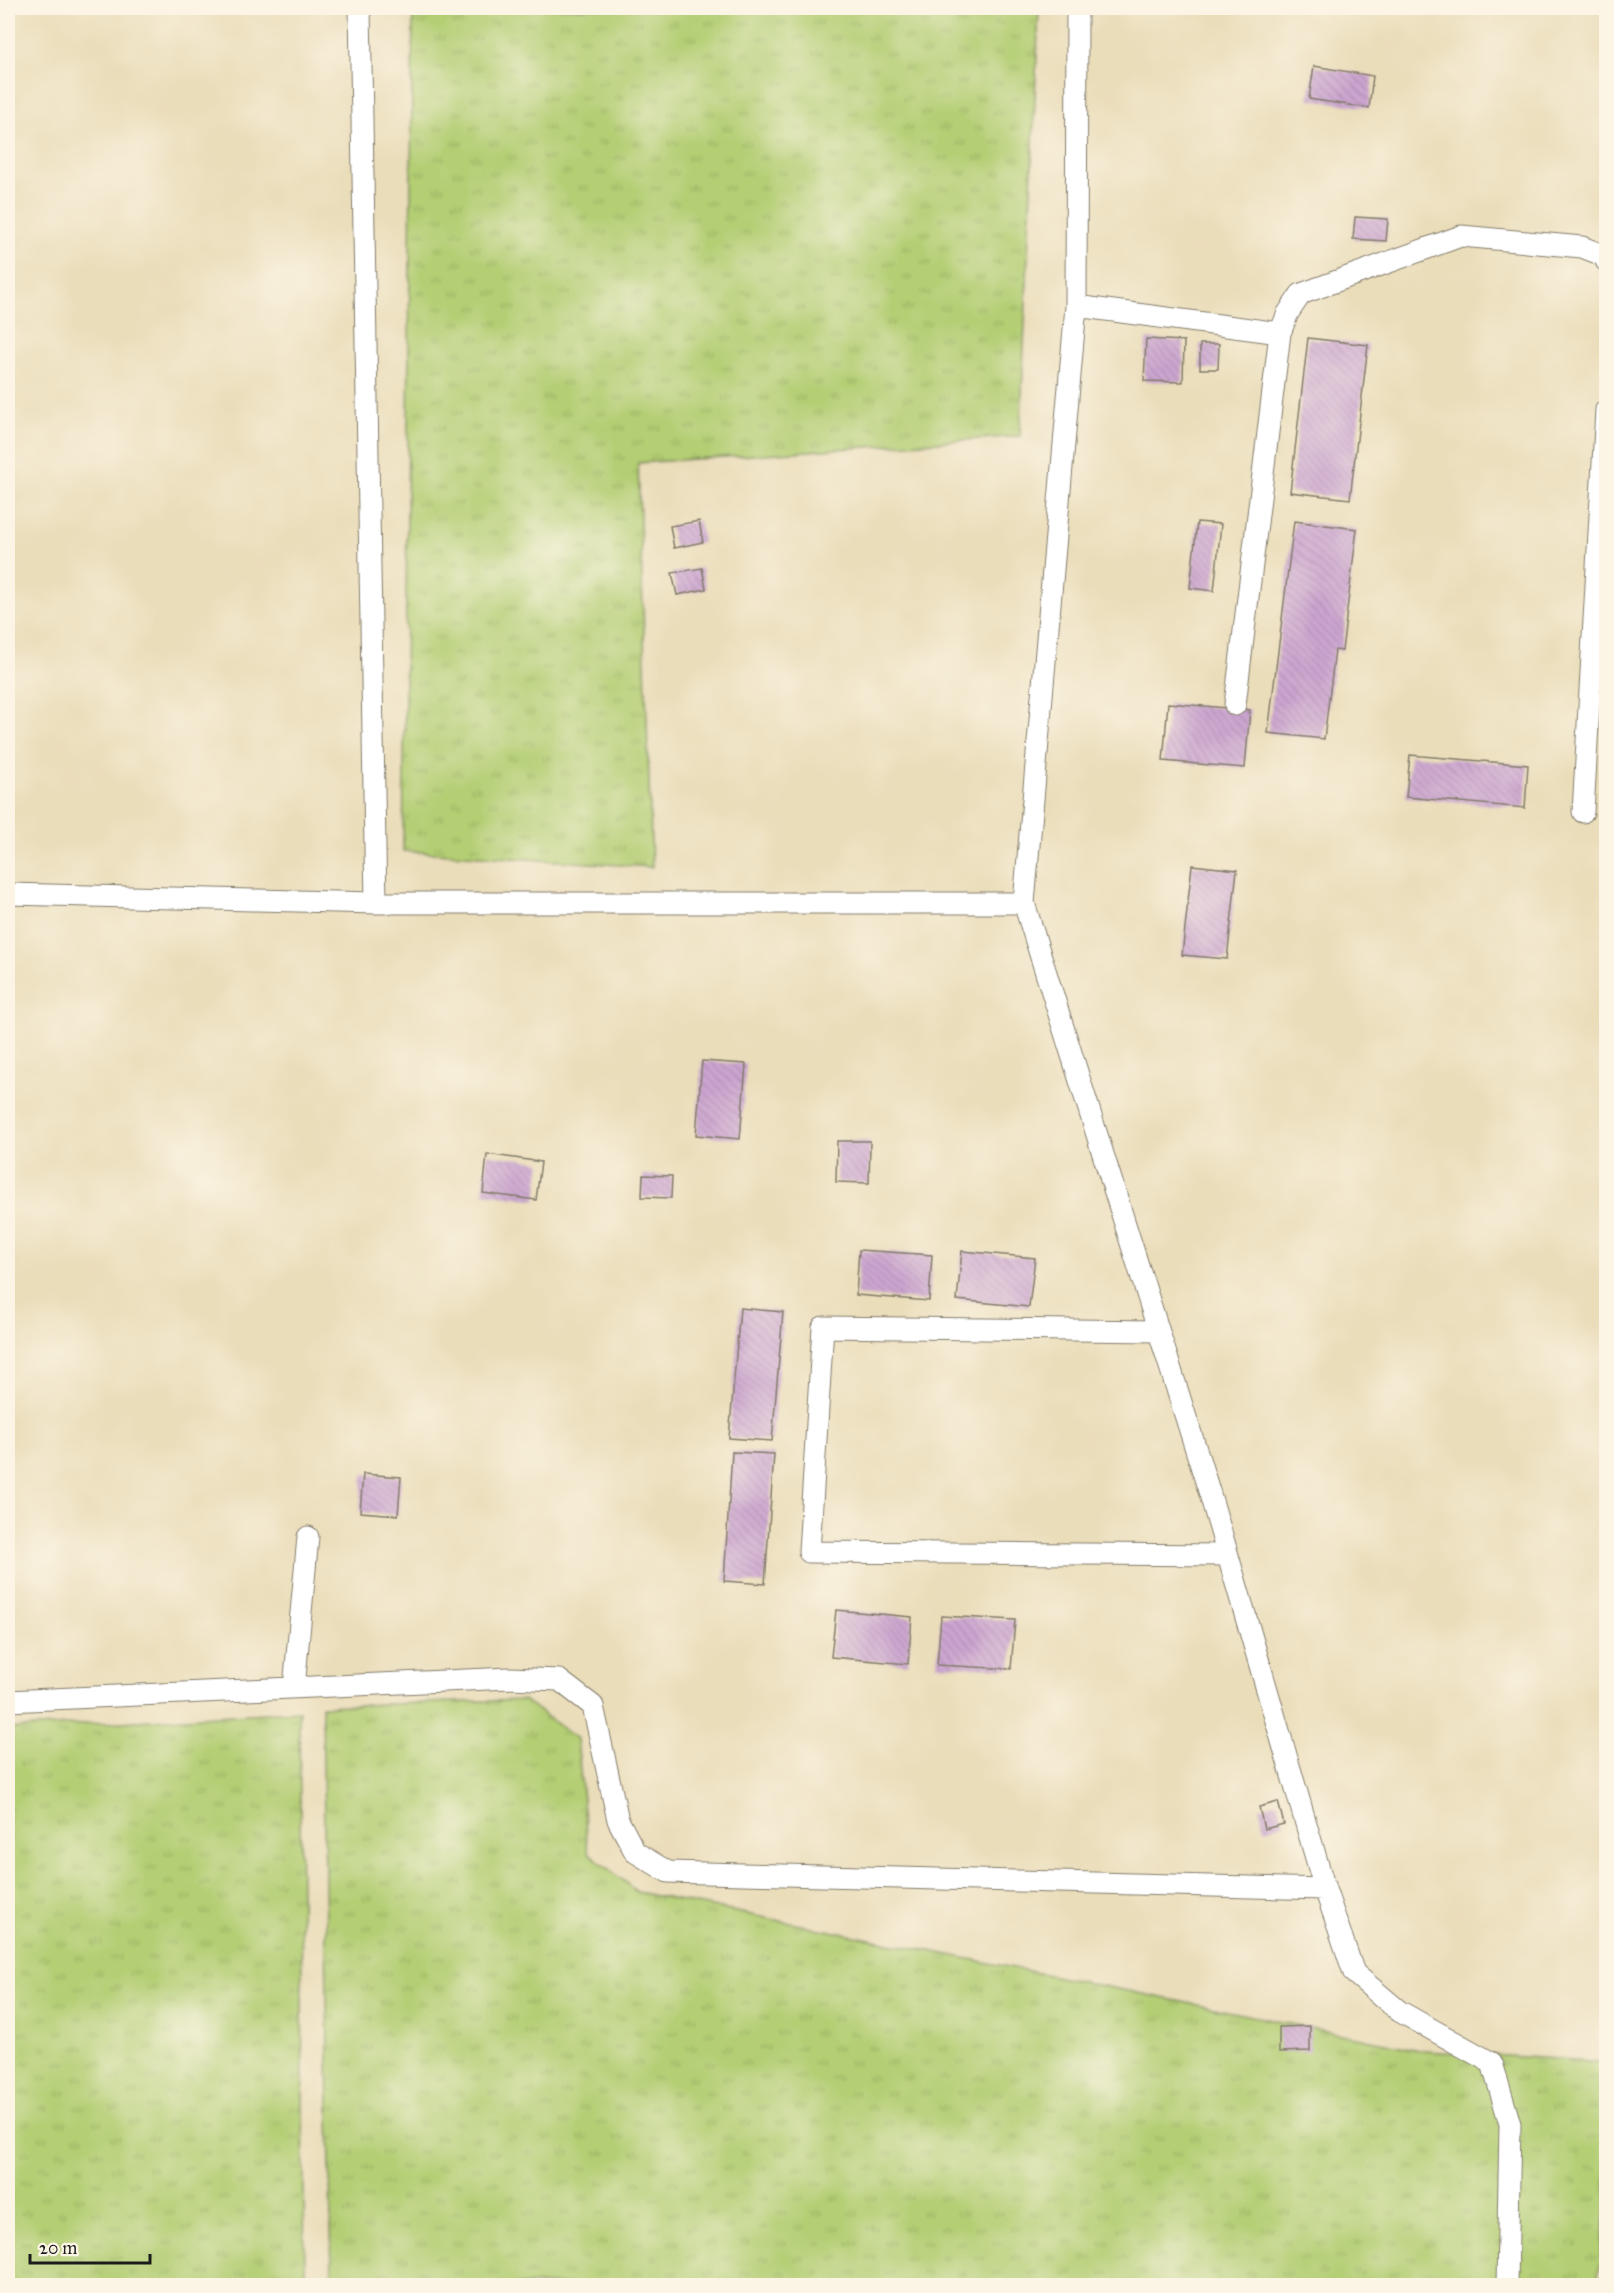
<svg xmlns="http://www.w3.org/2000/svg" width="1614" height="2293" font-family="'IM FELL Great Primer',serif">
	<defs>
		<pattern id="grass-tufts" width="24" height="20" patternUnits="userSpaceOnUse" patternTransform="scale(1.5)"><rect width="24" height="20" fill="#b3ce73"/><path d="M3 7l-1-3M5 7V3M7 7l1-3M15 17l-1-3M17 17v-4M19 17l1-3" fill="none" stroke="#99b063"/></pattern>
		<pattern id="building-back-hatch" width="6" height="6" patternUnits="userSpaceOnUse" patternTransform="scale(1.5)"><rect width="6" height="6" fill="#cca6d0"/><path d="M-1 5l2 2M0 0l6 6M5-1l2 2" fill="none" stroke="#af8eb2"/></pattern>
	</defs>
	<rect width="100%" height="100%" fill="#fcf5e5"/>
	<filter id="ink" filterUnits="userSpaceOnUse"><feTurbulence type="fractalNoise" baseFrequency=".0167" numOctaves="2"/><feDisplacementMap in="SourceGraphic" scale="12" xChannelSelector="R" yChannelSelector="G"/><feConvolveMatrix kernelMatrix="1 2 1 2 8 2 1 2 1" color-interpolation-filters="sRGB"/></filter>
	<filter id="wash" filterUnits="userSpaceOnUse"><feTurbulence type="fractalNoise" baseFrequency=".008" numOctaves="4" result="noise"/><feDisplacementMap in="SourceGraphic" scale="24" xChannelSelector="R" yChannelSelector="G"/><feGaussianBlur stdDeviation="1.35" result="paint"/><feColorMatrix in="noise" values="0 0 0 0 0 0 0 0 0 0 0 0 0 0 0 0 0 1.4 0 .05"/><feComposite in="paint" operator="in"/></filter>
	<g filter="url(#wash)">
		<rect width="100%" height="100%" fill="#eaddba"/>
		<path fill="url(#grass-tufts)" stroke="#687548" stroke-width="1.5" d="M413 8H1039L1020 436 638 463 652 867 403 851Z
			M524 1700 577 1739 588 1852 637 1892 1425 2051 1606 2062V2211L1597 2285H332L322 1706Z
			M299 1711 305 2285H8V1729Z"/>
		<g id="blocks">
			<path fill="url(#building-back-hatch)" d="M1314 66 1373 76 1369 108 1309 99Z
				M1355 217 1388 219 1386 241 1353 239Z
				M1308 338 1368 345 1350 499 1290 492Z
				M1146 339 1184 341 1183 382 1144 381Z
				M1200 344H1219L1218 369H1200Z
				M699 521 703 542 674 548 670 526Z
				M1294 521 1357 529 1342 651 1335 650 1324 739 1268 733Z
				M1197 522 1221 524 1214 591 1190 588Z
				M702 568 706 589 677 595 672 573Z
				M1168 703 1250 710 1245 768 1163 761Z
				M1410 755 1528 765 1525 808 1406 797Z
				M1192 865 1237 870 1227 959 1182 955Z
				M702 1061 746 1064 740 1139 696 1135Z
				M837 1141H870L869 1183 836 1182Z
				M487 1154 541 1162 536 1200 483 1193Z
				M643 1175 672 1176 671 1198 642 1197Z
				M859 1250 932 1255 929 1301 856 1295Z
				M962 1251 1035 1258 1029 1307 957 1300Z
				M740 1308 783 1312 772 1441 729 1438Z
				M732 1452 774 1454 765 1584 724 1581Z
				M363 1474 401 1477 398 1515 360 1512Z
				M836 1610 912 1617 908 1664 831 1657Z
				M941 1616 1015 1620 1011 1669 937 1665Z
				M1278 1802 1284 1824 1264 1829 1259 1807Z
				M1310 2026V2051L1279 2052V2027Z"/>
		</g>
	</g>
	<g filter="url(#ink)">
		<use href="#blocks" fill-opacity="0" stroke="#837c6b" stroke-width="1.5"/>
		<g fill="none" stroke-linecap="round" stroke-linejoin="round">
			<g stroke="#837c6b" stroke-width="23">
				<path id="lane" d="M360 8 376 903
					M1077 8 1076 306 1024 903 1210 1494 1325 1889 1354 1973 1399 2011 1492 2063 1510 2124 1507 2286
					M1076 306 1280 333
					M1235 705 1280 333 1288 313 1301 294 1461 236 1582 247 1605 256 1606 261
					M1583 812 1606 410
					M8 894 376 903H1024
					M1158 1331 823 1327 809 1552 1227 1555
					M294 1688 308 1537
					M8 1701 510 1678 559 1680 593 1706 618 1820 635 1852 668 1872 1325 1889"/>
			</g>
			<use href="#lane" stroke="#fff" stroke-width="21"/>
		</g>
	</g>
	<rect width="1614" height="2293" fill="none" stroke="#fcf5e5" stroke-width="30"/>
	<path d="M30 2254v9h120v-9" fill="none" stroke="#1c1c1c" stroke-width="3"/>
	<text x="39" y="2254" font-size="18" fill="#1c1c1c" stroke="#fcf5e5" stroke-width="4.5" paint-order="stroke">20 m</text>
</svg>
